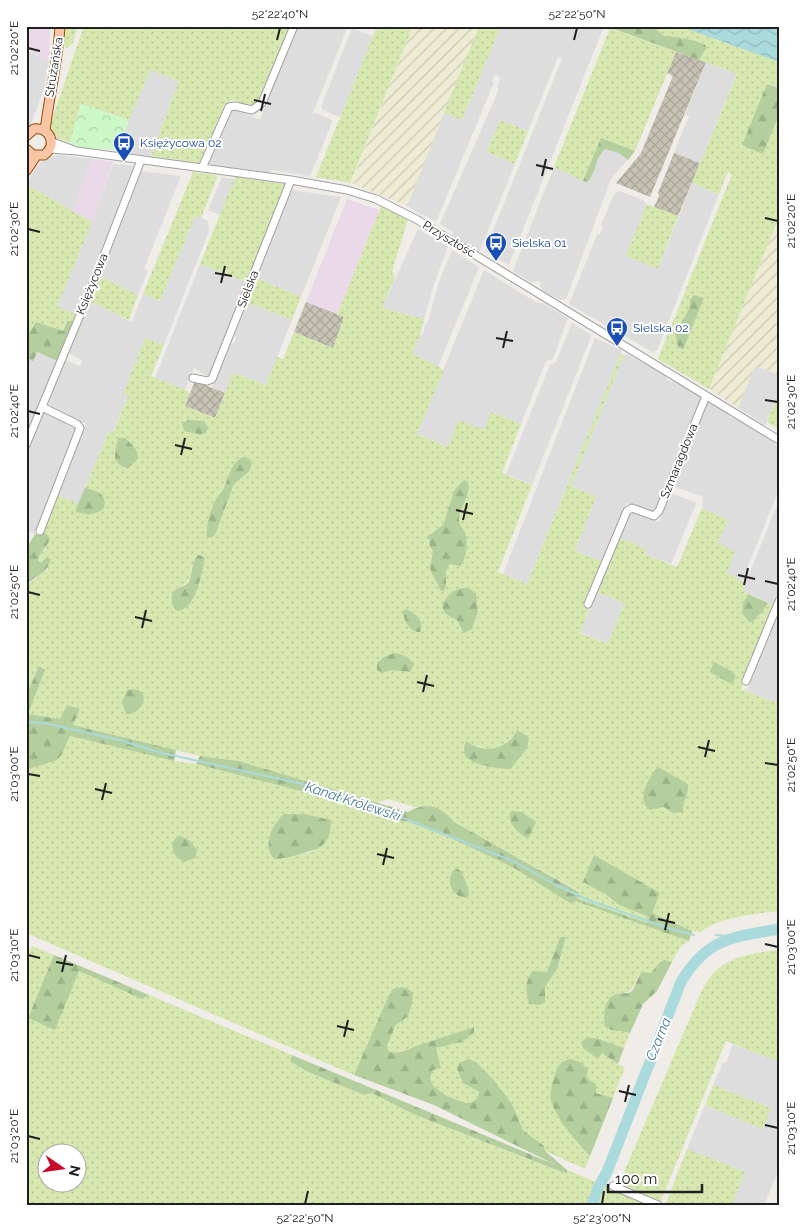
<svg xmlns="http://www.w3.org/2000/svg" width="805" height="1231" font-family="Raleway,sans-serif">
	<defs>
		<pattern id="construction-cross-hatch" width="8" height="8" patternUnits="userSpaceOnUse" patternTransform="scale(1.25)"><rect width="8" height="8" fill="#c5c1b3"/><path d="M0 0l8 8M0 8l8-8" fill="none" stroke="#a9a69a"/></pattern>
		<pattern id="farmland-furrows" width="10" height="10" patternUnits="userSpaceOnUse" patternTransform="scale(1.25)"><rect width="10" height="10" fill="#eeebd4"/><path d="M-1 1l2-2M0 10L10 0M9 11l2-2" fill="none" stroke="#ccc9b6"/></pattern>
		<pattern id="grass-dots" width="8" height="8" patternUnits="userSpaceOnUse" patternTransform="scale(1.25)"><rect width="8" height="8" fill="#d6e8b0"/><path d="M2 2h.1M6 6h.1" fill="none" stroke="#b7c797" stroke-width="1.8" stroke-linecap="round"/></pattern>
		<pattern id="forest-firs" width="22" height="20" patternUnits="userSpaceOnUse" patternTransform="scale(1.25)"><rect width="22" height="20" fill="#b5ce9e"/><path d="M5 1l3.5 6h-7zM16 11l3.5 6h-7z" fill="#9bb188"/></pattern>
		<pattern id="park-crowns" width="20" height="18" patternUnits="userSpaceOnUse" patternTransform="scale(1.25)"><rect width="20" height="18" fill="#ccf7c7"/><path d="M2 6a3 3 0 1 1 6 0M12 15a3 3 0 1 1 6 0" fill="none" stroke="#afd3ab"/></pattern>
		<pattern id="water-waves" width="16" height="10" patternUnits="userSpaceOnUse" patternTransform="scale(1.25)"><rect width="16" height="10" fill="#aadadc"/><path d="M0 5q4-4 8 0t8 0" fill="none" stroke="#92bbbc"/></pattern>
	</defs>
	<rect width="100%" height="100%" fill="#f0ece7"/>
	<path fill="#dedddd" d="M297 26H348L312 115 316 113 330 119 332 122 310 176 271 170 270 173 207 164 229 112 236 109 260 120Z
		M501 26H604L509 265 485 251 562 59 558 57 528 131 500 120 487 152 515 164 479 252 472 248V246L467 245 452 235 453 232 440 224 499 89 497 87 500 80 499 76 494 75 492 81 494 82 437 220 435 221 422 214 421 215 407 206 444 113 462 120Z
		M352 28 373 36 340 117 323 110 321 107Z
		M26 51 49 61 44 89 30 126 26 128Z
		M706 62 737 73 700 163 674 153 688 118 691 117 685 115Z
		M149 69 179 81 151 156 126 154 118 149Z
		M601 138 635 151 611 179 566 299 560 300 543 291 540 287 541 283 537 281 532 283 513 271 554 167 583 180Z
		M56 155 92 159 73 211 27 185 36 166 45 160Z
		M113 164 135 166 76 314 56 307 92 222Z
		M141 171 181 176 144 269 148 271 138 295 99 276Z
		M222 177 235 179 220 215 208 210Z
		M692 183 719 194 657 350H655L654 353 569 304 597 235 601 233 603 227 601 225 614 194 620 191 643 200 647 204 627 256 658 269Z
		M292 190 341 197 301 297 256 278Z
		M195 215 208 221 209 231 164 345 145 338 124 394 128 396 112 434 108 432 79 504 57 495 86 424 48 405 65 360 80 366 82 361 69 353 83 316H86L87 311 86 309 89 301 132 322 143 294 160 301Z
		M418 229 448 247 435 281 424 319 382 308Z
		M452 250 479 267 438 367 412 353 420 335H422L425 329 424 328 428 321 439 282Z
		M200 264 247 282 209 377 194 368 185 390 155 378Z
		M484 270 537 303H542L568 318 553 359 546 361 521 424 492 412 484 430 448 447 417 434Z
		M246 302 292 320 266 385 234 373 225 393 212 387 229 345 235 342 236 338 234 333Z
		M572 323 590 334 591 337 532 485 506 474 550 365 556 362Z
		M595 338 621 350V353L527 584 503 574Z
		M37 352 57 361 26 436V356L33 361Z
		M627 354 666 376V379L671 382 674 380 701 397V400L668 480 665 481 664 485 666 486 655 510 651 513 626 503 603 562 575 551 596 497 571 486 624 355Z
		M755 365 779 375V403L775 401 765 425 738 408Z
		M708 402 729 414V417L736 419 775 442 774 445 779 447V489L742 581 727 573 718 543 728 520 702 508 703 497 673 486Z
		M43 412 76 426 77 430 35 534 26 530V456Z
		M671 493 695 502 696 504 671 564 644 554 646 549 618 537 628 513 632 511 659 522Z
		M779 500V595L775 606 742 591 745 589V584Z
		M597 592 624 603 608 644 580 632Z
		M779 606V704L745 690 746 688 748 689 754 673 752 672Z
		M733 1044 779 1062V1169L764 1205H732L744 1172 687 1149 705 1105 763 1128 771 1108 713 1085 723 1062 726 1063Z"/>
	<path fill="#e9d9e9" d="M26 26H37L50 29 49 61 26 51Z
		M92 159 113 162 92 222 73 211Z
		M347 199 379 210 337 315 306 302Z"/>
	<path fill="url(#construction-cross-hatch)" d="M676 52 706 62 650 197 616 183 641 153 673 76 667 73Z
		M674 153 700 163 678 216 654 207 659 196 658 193Z
		M306 302 344 317 333 349 294 332Z
		M195 381 225 393 215 418 185 406Z"/>
	<path fill="url(#farmland-furrows)" d="M413 26H479L407 206 351 183Z
		M779 217V375L755 366 738 408 709 389Z"/>
	<path fill="url(#grass-dots)" fill-rule="evenodd" d="M64 26H78L73 43 67 48 63 45Z
		M84 26H291L262 99 253 107 247 106 234 100 228 102 201 163 151 156 179 81 150 70 129 120 81 104 70 143 58 139 51 127V122Z
		M377 26H413L350 183 316 177Z
		M479 26H501L462 120 444 113Z
		M653 26H679L779 62V88L769 84 763 154 779 115V217L709 389 658 359 732 174 728 172 719 194 692 183 737 74 699 60 706 49 703 43C689 41 678 35 664 36ZM704 297V298L683 350 678 347 675 334 690 307Z
		M610 28 676 52 635 151 601 138 583 181 554 167Z
		M500 120 528 131 515 164 487 152Z
		M193 172 216 175 217 178 201 218 195 216 160 301 143 294Z
		M235 177 284 184V188L247 282 200 264Z
		M27 185 92 222 57 307 76 314 73 321H66L63 331 36 322 26 338Z
		M647 204 678 216 658 269 626 256Z
		M381 206 408 219 392 272 395 277 382 308 424 319 420 335 412 353 444 370 417 434 448 447 458 420 484 430 491 412 521 424 502 473 532 485 498 572 527 584 621 353 624 355 571 486 596 497 575 551 603 562 586 604 589 609 580 633 608 644 624 603 597 592 618 537 646 549 644 554 677 567 702 508 728 520 718 543 735 552 727 573 742 581 745 589 742 591 748 594C742 606 741 611 749 621L758 617 768 603 775 606 741 689 779 704V911C759 913 715 918 701 932L692 931 652 913 660 893 597 889 619 905 649 917 647 924 576 898 579 891 454 822 429 806 415 807 388 799 377 803 239 761 200 756 73 725 80 709 67 705 60 719 28 714 45 670 39 666 26 696V586L48 569 44 560 41 563 38 559 40 553 45 550 48 534 42 532 57 495 79 504 75 511 94 490 85 488 109 431 113 433 128 396 123 394 145 338 164 345 151 376 190 392 185 406 215 418 233 373 266 385 277 357 283 359 294 332 333 348 344 317 337 315ZM129 441 135 450 131 466 124 468 114 454 116 449ZM243 457H247L251 460 242 478 237 480 232 486 215 535 206 530 217 497 223 491 235 463ZM468 482C472 496 460 506 459 520 459 528 466 533 467 542 467 547 465 552 465 557L454 564 450 563 445 572 446 577 436 581C430 566 429 568 433 551L428 541 431 532C451 526 449 502 457 487ZM205 559 193 599 184 610 177 588C189 584 191 578 192 566ZM455 591 477 597 478 616 472 629 461 630 457 619 447 616 442 609 445 599ZM517 730 526 734 529 743C520 767 499 772 477 763L470 744 491 750C502 747 512 741 517 730ZM653 774 689 787 682 810 672 813 664 807 658 808 646 787ZM522 812 530 818 528 839 515 827Z
		M99 276 138 295 129 320 89 301Z
		M256 278 301 297 292 320 246 302Z
		M775 401 779 403V429L767 422Z
		M70 736 174 761 196 764 316 795 384 817 409 822 453 839 514 868 573 905 575 901 689 941 680 947 672 962 666 961 657 966 654 971 651 973 638 975C634 986 633 994 619 993V1032L625 1031 630 1033 624 1048 599 1039 588 1037 598 1059 602 1053 618 1064 625 1067 613 1098 596 1093 561 1120 578 1144 590 1156 585 1169 545 1151 543 1146 523 1130 512 1104 494 1080 486 1072 463 1083 479 1092 478 1097 473 1102 466 1103 447 1096 433 1086 430 1078 433 1070 441 1068 436 1048 462 1042 474 1027 419 1045 402 1052 392 1053 388 1050C385 1034 397 1025 407 1016L410 990 402 987 393 989 389 996 354 1075 26 933V770L62 754ZM278 818 315 851 282 859H273C263 846 272 832 278 818ZM560 937 566 938 557 969 545 987 533 971 547 972Z
		M32 946 54 955 28 1018 54 1029 79 971 142 999 149 995 292 1055 290 1061 306 1071 364 1095 372 1093 413 1114 566 1174 567 1170 651 1205H26V952H29ZM48 1154H78V1184H48Z
		M779 950V1062L726 1041 661 1201 619 1184 698 999C702 991 706 981 712 975 729 955 755 953 779 950Z
		M713 1085 771 1108 763 1129 705 1105Z
		M687 1149 745 1172 732 1205H670L666 1203Z"/>
	<path fill="url(#forest-firs)" d="M606 26H653L664 36C673 35 699 41 706 45V49L699 60Z
		M767 84 779 88V115L763 154 742 145Z
		M601 138 635 151 628 160 619 153 605 149C595 158 596 174 587 182L583 181Z
		M694 295 704 298 683 350 678 347 675 334 690 307V300Z
		M67 321H73L57 361 37 352 33 362 26 356V338L36 322 63 331Z
		M188 420 204 421 208 428 206 433 199 435 193 432H186L184 430 182 424Z
		M118 438H125C138 449 145 459 127 468 110 464 115 451 118 438Z
		M243 457H247L251 460C254 474 240 476 233 486L215 535 212 537H207C205 526 212 505 218 496 219 494 222 492 223 490 229 479 230 463 243 457Z
		M464 480 468 482C472 495 460 506 459 519 459 526 463 527 465 533 469 540 466 561 460 566L450 564C442 572 449 581 444 591H441L431 571 430 566 433 551 430 547 428 536 443 525 455 489Z
		M85 488C96 490 108 494 104 508 97 515 84 516 75 511Z
		M42 532 47 534 50 539C46 549 40 551 38 560L41 563 46 558 51 559C45 577 37 573 26 586V545L29 544 35 534 41 535Z
		M198 555 203 556 205 559C201 575 196 610 177 611 172 606 169 595 175 590 180 586 186 587 189 581 193 572 191 563 198 555Z
		M468 588 476 593 478 613 472 629 464 633 462 630 457 620C454 618 449 617 446 614 436 606 450 591 459 589 462 588 465 588 468 588Z
		M748 594 768 603 763 611 752 622H749L742 613 743 604Z
		M406 609C415 613 425 621 420 632 411 633 403 620 403 611Z
		M395 653C403 655 409 657 414 664L410 672 393 670 381 673 377 670V663L384 657Z
		M714 662 733 672 735 676 733 685 710 672Z
		M39 666 45 670 28 714 60 719 67 705 80 709 73 725 176 750 174 761 70 736 62 754 57 760 26 770V696Z
		M135 689C154 694 138 717 126 714L122 702 127 690Z
		M517 730 528 736C532 750 517 758 511 769 496 768 477 767 465 756L464 748 466 741C484 754 507 751 517 730Z
		M200 756 239 761 408 812C427 801 440 806 454 822L579 892 576 898 647 923 649 917 619 905 605 894 583 882 594 855 660 893 652 913 692 931 689 941 575 901 573 905 514 868 453 839 409 822 384 817 316 795 196 764Z
		M658 767 688 784C690 793 682 802 683 812L672 813 664 807 650 810C635 798 649 778 658 767Z
		M512 811 522 812 536 822 528 839C519 833 508 825 510 813Z
		M284 814H304L331 820C331 845 321 848 301 854 291 857 283 859 274 859 262 847 272 823 284 814Z
		M179 835 190 841 197 850 195 858 184 862C173 857 167 844 179 835Z
		M456 868 461 871C464 876 469 890 469 895L465 898C451 896 444 878 456 868Z
		M560 937H566L557 969 545 987V1003L538 1005 529 1004C526 991 524 982 533 971L547 972Z
		M54 955 149 995 142 999 79 971 55 1030 28 1018Z
		M664 960 672 962 657 991 643 1004 630 1033C621 1030 613 1033 605 1026 603 1016 604 998 616 994 621 992 627 995 632 991 636 986 637 978 641 973L643 972 651 973 660 962Z
		M402 987 410 990 413 994 412 1004 408 1016 395 1026 387 1046 388 1050 392 1053 402 1052 419 1045 474 1027V1033L462 1042 436 1048 441 1068 433 1070 430 1078 433 1086 447 1096 466 1103 473 1102 478 1097 479 1092 463 1083 457 1069 459 1063 469 1059 477 1063 494 1080 512 1104 523 1130 544 1146 545 1151 567 1170V1174L413 1114 372 1093 364 1095 306 1071 290 1061 292 1055 556 1165 434 1105 354 1075 389 995 393 989Z
		M588 1037 599 1039 624 1048 618 1064 602 1053 598 1059 583 1048 581 1042Z
		M570 1059 580 1062 588 1069 586 1078 596 1084V1093L613 1098 590 1156C577 1143 557 1120 551 1101 549 1095 552 1085 554 1078 557 1067 559 1062 570 1059Z"/>
	<path fill="url(#park-crowns)" d="M81 104 129 120 118 150 85 148 70 143Z"/>
	<path fill="url(#water-waves)" d="M679 26H779V62Z"/>
	<g fill="none" stroke-linecap="round" stroke-linejoin="round">
		<path stroke="#aadadc" stroke-width="2" d="M26 722 44 723 119 740 162 753 303 784 317 792 352 798 513 861 556 885 588 900 668 928 694 935
			M716 935 736 937"/>
		<path stroke="#aadadc" stroke-width="11" d="M592 1205 598 1188 607 1172 681 982C707 938 733 937 779 929"/>
		<g stroke="#a1a1a1" stroke-width="9">
			<path id="minor" d="M52 142 77 151
				M50 149 77 151 291 180 347 190 376 199 416 219 779 440
				M202 168 229 107 235 106 252 110 262 103 294 26
				M193 378 207 381 212 379 291 180
				M26 445 95 279 141 160
				M40 531 80 428 77 424 42 407
				M588 604 627 511 632 508 654 516 659 511 706 396
				M746 681 779 601
				M613 1186 658 1205"/>
		</g>
		<g stroke="#964c07" stroke-width="11">
			<path id="major" d="M45 131C49 96 58 62 60 26
				M26 136 34 129C50 127 58 145 44 155H33L26 149
				M26 171 36 156"/>
		</g>
		<use href="#minor" stroke="#fff" stroke-width="7"/>
		<use href="#major" stroke="#f8c5a5" stroke-width="9"/>
	</g>
	<path fill="none" stroke="#202020" stroke-width="2" d="M277 40 280 28M574 40 577 28M28 48 40 51M254 100 271 104M261 111 265 94M536 165 553 169M542 176 546 159M765 218 778 221M28 229 40 232M215 273 232 276M221 283 225 266M496 338 513 341M503 348 507 331M765 400 778 402M28 411 40 414M175 445 192 449M181 455 185 438M456 510 473 514M463 520 467 503M738 575 755 579M765 581 778 584M744 585 748 568M28 592 40 595M135 617 152 621M142 628 146 610M417 682 434 686M423 692 427 675M698 747 715 751M705 757 709 740M765 763 778 765M28 774 40 776M95 789 112 793M102 800 106 783M377 854 394 858M383 865 387 848M658 919 675 923M665 930 669 913M765 944 778 947M28 955 40 958M56 962 73 965M62 972 66 955M337 1026 354 1030M344 1037 348 1020M619 1091 636 1095M625 1102 629 1085M765 1125 778 1128M28 1136 40 1139M305 1204 308 1191M602 1204 604 1191"/>
	<defs>
		<g id="bus-pin" transform="scale(1.125)"><path d="M0 17L-7.5 6A9.5 9.5 0 1 1 7.5 6Z" fill="#1a4fb4" stroke="#fff"/><path d="M-5-6H5V4H4V6H2V4H-2V6H-4V4H-5ZM-3.5-4V0h7V-4ZM-3.5 1.2v1.5H-2V1.2ZM2 1.2v1.5H3.5V1.2Z" fill="#fff"/></g>
	</defs>
	<g fill-rule="evenodd">
		<use href="#bus-pin" x="124" y="143"/>
		<use href="#bus-pin" x="496" y="243"/>
		<use href="#bus-pin" x="617" y="328"/>
	</g>
	<g text-anchor="middle" stroke-width="4" stroke-linejoin="round" paint-order="stroke">
		<g font-size="12" fill="#202020" stroke="#fff">
			<text transform="translate(54 67) rotate(-81)" y="4">Strużańska</text>
			<text transform="translate(449 239) rotate(31)" y="4">Przyszłość</text>
			<text transform="translate(92 284) rotate(-68)" y="4">Księżycowa</text>
			<text transform="translate(248 289) rotate(-69)" y="4">Sielska</text>
			<text transform="translate(679 461) rotate(-68)" y="4">Szmaragdowa</text>
		</g>
		<g font-size="12" fill="#164399" stroke="#fff" text-anchor="start">
			<text x="140" y="147">Księżycowa 02</text>
			<text x="512" y="247">Sielska 01</text>
			<text x="633" y="332">Sielska 02</text>
		</g>
		<g font-size="14" font-style="italic" fill="#477c95" stroke="#fff">
			<text transform="translate(353 801) rotate(18)" y="5">Kanał Królewski</text>
			<text transform="translate(658 1039) rotate(-68)" y="5">Czarna</text>
		</g>
	</g>
	<rect width="805" height="1231" fill="none" stroke="#ffffff" stroke-width="55"/>
	<g transform="translate(62 1168) rotate(103)"><circle r="24" fill="#ffffff" stroke="#a6a6a6"/>
	<path d="M0-4L9 19L0 12L-9 19Z" fill="#c7092c"/>
	<text y="-8" font-size="14" font-weight="bold" text-anchor="middle" fill="#202020">N</text>
	</g>
	<path d="M608 1184v8h94v-8" fill="none" stroke="#202020" stroke-width="2.5"/>
	<text x="615" y="1184" font-size="15" fill="#202020" stroke="#ffffff" stroke-width="4" paint-order="stroke">100 m</text>
	<rect x="28" y="28" width="750" height="1176" fill="none" stroke="#202020" stroke-width="2"/>
	<g font-size="12" text-anchor="middle" fill="#202020">
		<text x="280" y="18">52°22'40"N</text>
		<text x="577" y="18">52°22'50"N</text>
		<text transform="translate(14 48) rotate(-90)" y="4">21°02'20"E</text>
		<text transform="translate(791 221) rotate(-90)" y="4">21°02'20"E</text>
		<text transform="translate(14 229) rotate(-90)" y="4">21°02'30"E</text>
		<text transform="translate(791 402) rotate(-90)" y="4">21°02'30"E</text>
		<text transform="translate(14 411) rotate(-90)" y="4">21°02'40"E</text>
		<text transform="translate(791 584) rotate(-90)" y="4">21°02'40"E</text>
		<text transform="translate(14 592) rotate(-90)" y="4">21°02'50"E</text>
		<text transform="translate(791 765) rotate(-90)" y="4">21°02'50"E</text>
		<text transform="translate(14 774) rotate(-90)" y="4">21°03'00"E</text>
		<text transform="translate(791 947) rotate(-90)" y="4">21°03'00"E</text>
		<text transform="translate(14 955) rotate(-90)" y="4">21°03'10"E</text>
		<text transform="translate(791 1128) rotate(-90)" y="4">21°03'10"E</text>
		<text transform="translate(14 1136) rotate(-90)" y="4">21°03'20"E</text>
		<text x="305" y="1222">52°22'50"N</text>
		<text x="602" y="1222">52°23'00"N</text>
	</g>
</svg>
